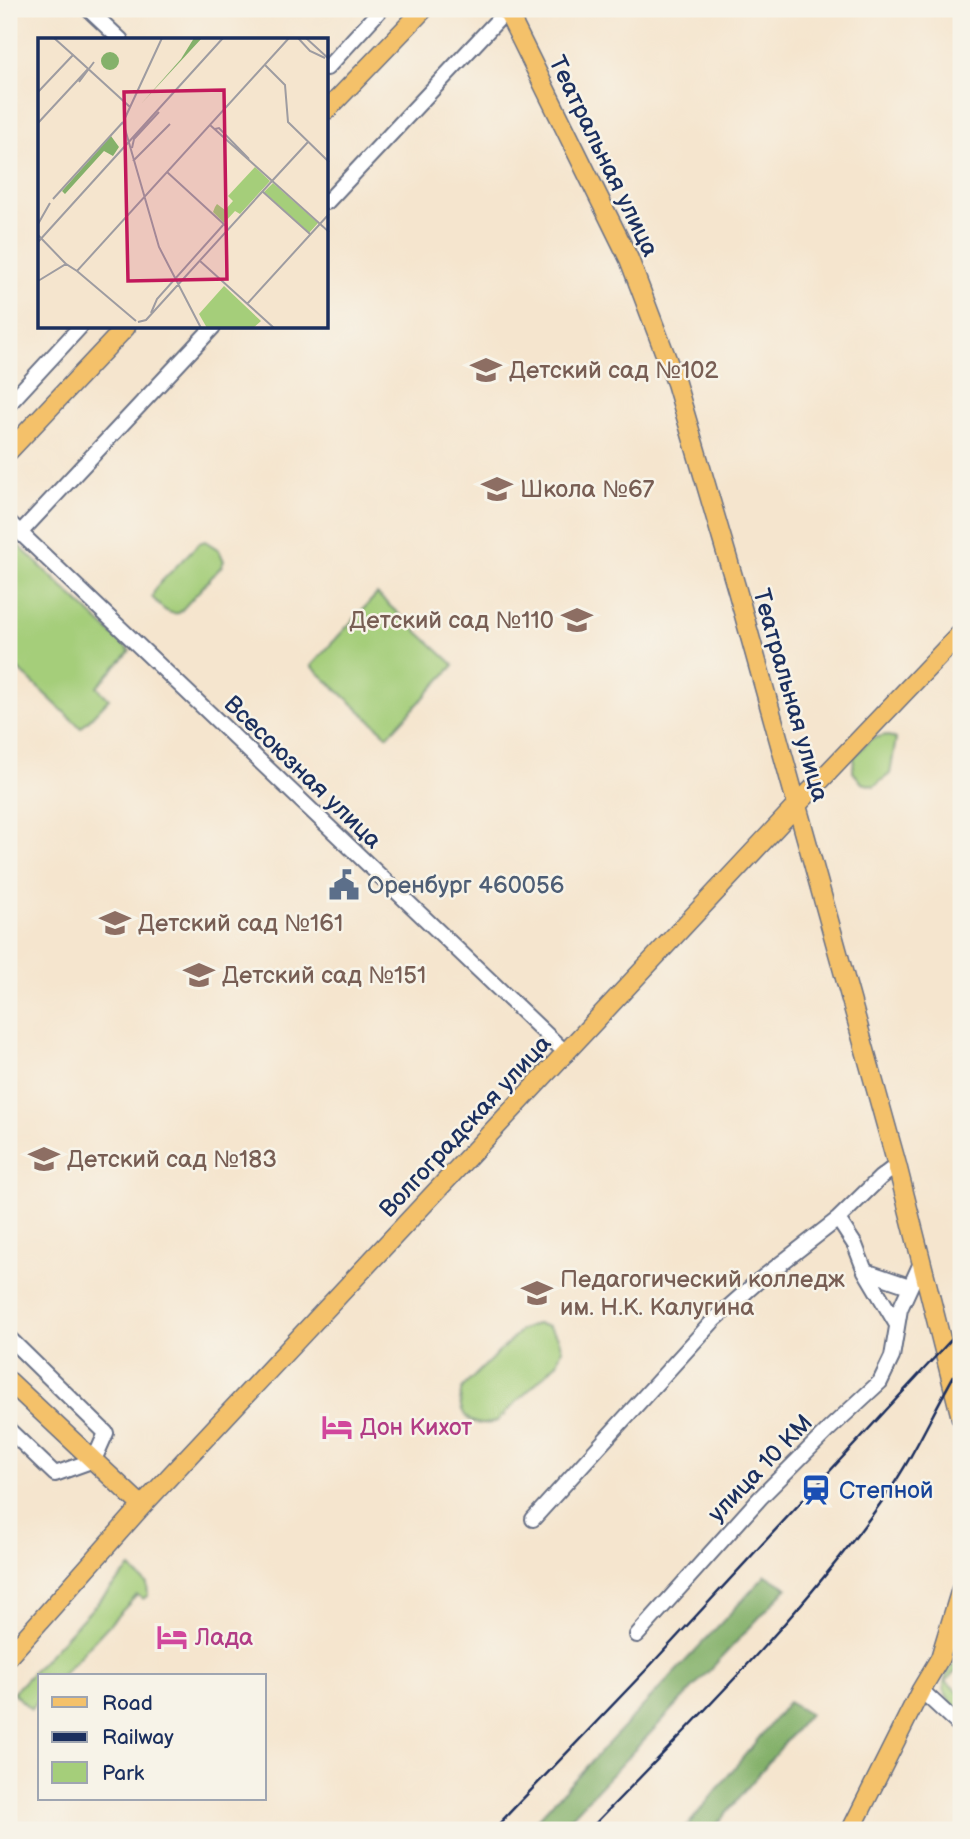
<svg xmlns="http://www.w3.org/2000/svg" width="970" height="1839" font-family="'Balsamiq Sans',sans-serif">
	<rect width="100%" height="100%" fill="#f7f3e8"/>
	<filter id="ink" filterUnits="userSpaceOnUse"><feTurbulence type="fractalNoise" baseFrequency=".0143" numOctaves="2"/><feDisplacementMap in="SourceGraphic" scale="14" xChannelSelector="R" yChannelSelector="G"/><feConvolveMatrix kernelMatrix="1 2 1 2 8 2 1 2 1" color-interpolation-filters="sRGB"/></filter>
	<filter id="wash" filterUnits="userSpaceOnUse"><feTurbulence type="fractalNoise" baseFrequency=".00686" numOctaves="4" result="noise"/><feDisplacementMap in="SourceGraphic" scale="28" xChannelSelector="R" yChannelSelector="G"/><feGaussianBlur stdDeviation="1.57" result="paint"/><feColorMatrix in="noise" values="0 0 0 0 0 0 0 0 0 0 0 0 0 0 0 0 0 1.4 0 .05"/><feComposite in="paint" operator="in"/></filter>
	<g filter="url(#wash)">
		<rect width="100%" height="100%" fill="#f5e5ce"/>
		<path fill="#a5ce7a" stroke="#607e6c" stroke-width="2" d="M205 541 219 550 224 561 221 567 179 613C166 615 160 606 152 597L156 587 199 543Z
			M17 544 130 651 97 687 109 699 81 728 16 667 9 674V553Z
			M377 594 454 665 388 736 311 666Z
			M886 735 896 739 890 774 874 786 862 783 853 772 854 757 870 739Z
			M536 1324 548 1326 558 1337 562 1349 557 1363 497 1421C472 1431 455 1414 462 1388L521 1330Z
			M130 1568 147 1584 148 1595 143 1599 137 1595 61 1676H40V1699L31 1709 13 1693Z
			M961 1656V1666L946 1681 961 1695V1713C937 1691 939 1679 961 1656Z"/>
		<path fill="#84b16a" stroke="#507064" stroke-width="2" d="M766 1575 787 1588 559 1830H527Z
			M788 1702 809 1714 712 1830H684Z"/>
	</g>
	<g filter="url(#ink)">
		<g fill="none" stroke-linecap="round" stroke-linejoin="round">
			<g stroke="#676f85" stroke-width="18">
				<path id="minor" d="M88 9 121 40
					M327 68 381 9
					M327 202 508 9
					M9 404 80 327
					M9 522 567 1054
					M20 533 213 327
					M838 1219 855 1245 865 1271 897 1325
					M865 1271 909 1286
					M9 1338 106 1433 94 1460 55 1474 9 1430
					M533 1519 714 1320 757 1282 838 1219 880 1178 897 1165
					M637 1635 760 1498 829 1429 880 1382 892 1357 900 1309 921 1263
					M921 1690 961 1727"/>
			</g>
			<g stroke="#676f85" stroke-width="21">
				<path id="major" d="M506 9 629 259 676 383 737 590 897 1165 961 1418
					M327 110 424 9
					M9 451 126 327
					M9 1381 142 1506
					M9 1656 142 1506 797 805 961 633
					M851 1830 921 1690 940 1658 961 1589"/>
			</g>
			<use href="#minor" stroke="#fff" stroke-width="14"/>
			<use href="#major" stroke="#f4c16a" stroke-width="18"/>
			<path stroke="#1b2f5e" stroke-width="2.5" d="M493 1830 647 1669 961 1329
				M589 1830C692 1723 799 1619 885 1497 915 1455 935 1407 961 1363"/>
		</g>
	</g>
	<defs>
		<g id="school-bare" transform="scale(2.415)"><path d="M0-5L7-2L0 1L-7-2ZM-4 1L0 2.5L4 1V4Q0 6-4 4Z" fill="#8d6e63" stroke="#f7f3e8" stroke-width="2.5" paint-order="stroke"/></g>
		<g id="civic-bare" transform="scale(2.415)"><path d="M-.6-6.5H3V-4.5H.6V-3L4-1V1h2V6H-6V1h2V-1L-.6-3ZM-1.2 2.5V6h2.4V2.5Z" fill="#5c6f8a" stroke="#f7f3e8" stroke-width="2.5" paint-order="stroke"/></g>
		<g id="university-bare" transform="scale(2.415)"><path d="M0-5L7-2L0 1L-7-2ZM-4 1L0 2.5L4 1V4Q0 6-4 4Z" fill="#8d6e63" stroke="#f7f3e8" stroke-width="2.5" paint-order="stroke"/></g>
		<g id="hotel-bare" transform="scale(2.415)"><path d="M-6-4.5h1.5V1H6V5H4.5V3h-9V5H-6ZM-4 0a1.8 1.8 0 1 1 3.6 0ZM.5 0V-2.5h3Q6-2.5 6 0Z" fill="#d1479c" stroke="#f7f3e8" stroke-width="2.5" paint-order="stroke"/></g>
		<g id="station-bare" transform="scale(2.415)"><path d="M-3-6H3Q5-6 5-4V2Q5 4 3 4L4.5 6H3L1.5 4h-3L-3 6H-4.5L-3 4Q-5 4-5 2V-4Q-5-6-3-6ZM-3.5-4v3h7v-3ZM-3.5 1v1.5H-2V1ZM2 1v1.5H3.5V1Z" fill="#1a4fb4" stroke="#f7f3e8" stroke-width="2.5" paint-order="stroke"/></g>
	</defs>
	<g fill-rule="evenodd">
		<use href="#school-bare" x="486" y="370"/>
		<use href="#school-bare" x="497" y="489"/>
		<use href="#school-bare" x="577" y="620"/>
		<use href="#civic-bare" x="344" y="885"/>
		<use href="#school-bare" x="115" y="923"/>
		<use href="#school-bare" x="199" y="975"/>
		<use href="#school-bare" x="44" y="1159"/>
		<use href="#university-bare" x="537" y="1293"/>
		<use href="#hotel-bare" x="337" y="1427"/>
		<use href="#station-bare" x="816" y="1490"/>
		<use href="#hotel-bare" x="172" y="1637"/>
	</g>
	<g text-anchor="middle" stroke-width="5" stroke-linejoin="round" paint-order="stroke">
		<g font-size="24" fill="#1b2f5e" stroke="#f7f3e8">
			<text transform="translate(604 156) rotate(64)" y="8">Театральная улица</text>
			<text transform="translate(791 695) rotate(74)" y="8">Театральная улица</text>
			<text transform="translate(303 772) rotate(44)" y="8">Всесоюзная улица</text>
			<text transform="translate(465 1126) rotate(-47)" y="8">Волгоградская улица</text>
			<text transform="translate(760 1468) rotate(-46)" y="8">улица 10 КМ</text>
		</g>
		<g font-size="24" fill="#785e54" stroke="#f7f3e8" text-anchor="start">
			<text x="509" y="378">Детский сад №102</text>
			<text x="520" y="497">Школа №67</text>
			<text x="554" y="628" text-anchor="end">Детский сад №110</text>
			<text x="138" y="931">Детский сад №161</text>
			<text x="222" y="983">Детский сад №151</text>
			<text x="67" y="1167">Детский сад №183</text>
			<text x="560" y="1287">Педагогический колледж<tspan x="560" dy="28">им. Н.К. Калугина</tspan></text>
		</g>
		<g font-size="24" fill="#4e5e75" stroke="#f7f3e8" text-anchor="start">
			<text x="367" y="893">Оренбург 460056</text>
		</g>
		<g font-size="24" fill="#b23c85" stroke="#f7f3e8" text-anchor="start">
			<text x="360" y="1435">Дон Кихот</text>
			<text x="195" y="1645">Лада</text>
		</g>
		<g font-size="24" fill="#164399" stroke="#f7f3e8" text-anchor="start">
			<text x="839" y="1498">Степной</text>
		</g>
	</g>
	<g transform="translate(38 38)">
		<rect width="290" height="290" fill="#f5e5ce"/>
		<path d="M217 129 232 143 202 176 197 173 186 185 175 174 177 169 179 166 187 172 195 163 190 158ZM235 145 280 185 271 195 226 154ZM186 248 223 283 215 290H169L161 276Z" fill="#a5ce7a"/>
		<path d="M156 0H164L103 66 143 21ZM63 23a9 9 0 1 1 18 0a9 9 0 1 1-18 0ZM73 98 81 109 75 118 66 113 27 156 24 153Z" fill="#84b16a"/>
		<path fill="none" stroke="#9e9ca1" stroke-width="2" d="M16 0 35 17M260 0 272 13 287 20M268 0 291 21M226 26 247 47 250 84 291 124M41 44 56 24M0 54 35 17 92 69M87 80 124 0M85 84 121 209 163 290M0 85 50 31M172 87 291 194M177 91 181 90 211 121M94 110 96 101 121 74M95 123 132 86M129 134 189 189M234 143 270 104M224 153 272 196M15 161 85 84M0 186 12 165M0 197 28 226M0 204 185 0M162 223 236 290M39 233 98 283M0 243 28 226 39 233 251 0M209 266 291 176M113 275 119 261 186 186M100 284 108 282 234 143"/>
		<path fill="#c2185b" fill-opacity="0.15" stroke="#c2185b" stroke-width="3.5" d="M186 52 189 241 90 243 86 54Z"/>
		<rect width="290" height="290" fill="none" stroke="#1b2f5e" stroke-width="3.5"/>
	</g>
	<rect width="970" height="1839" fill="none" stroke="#f7f3e8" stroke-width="35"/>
	<rect x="38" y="1674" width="228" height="126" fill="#f7f3e8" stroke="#9fa5b1" stroke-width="2"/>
	<rect x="52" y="1697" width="35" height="10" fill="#f4c16a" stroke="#9fa5b1" stroke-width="2"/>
	<text x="102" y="1710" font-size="21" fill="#1b2f5e">Road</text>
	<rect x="52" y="1732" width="35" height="10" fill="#1b2f5e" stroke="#9fa5b1" stroke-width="2"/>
	<text x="102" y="1744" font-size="21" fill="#1b2f5e">Railway</text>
	<rect x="52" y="1762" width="35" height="21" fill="#a5ce7a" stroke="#9fa5b1" stroke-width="2"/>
	<text x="102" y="1780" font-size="21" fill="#1b2f5e">Park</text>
</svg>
